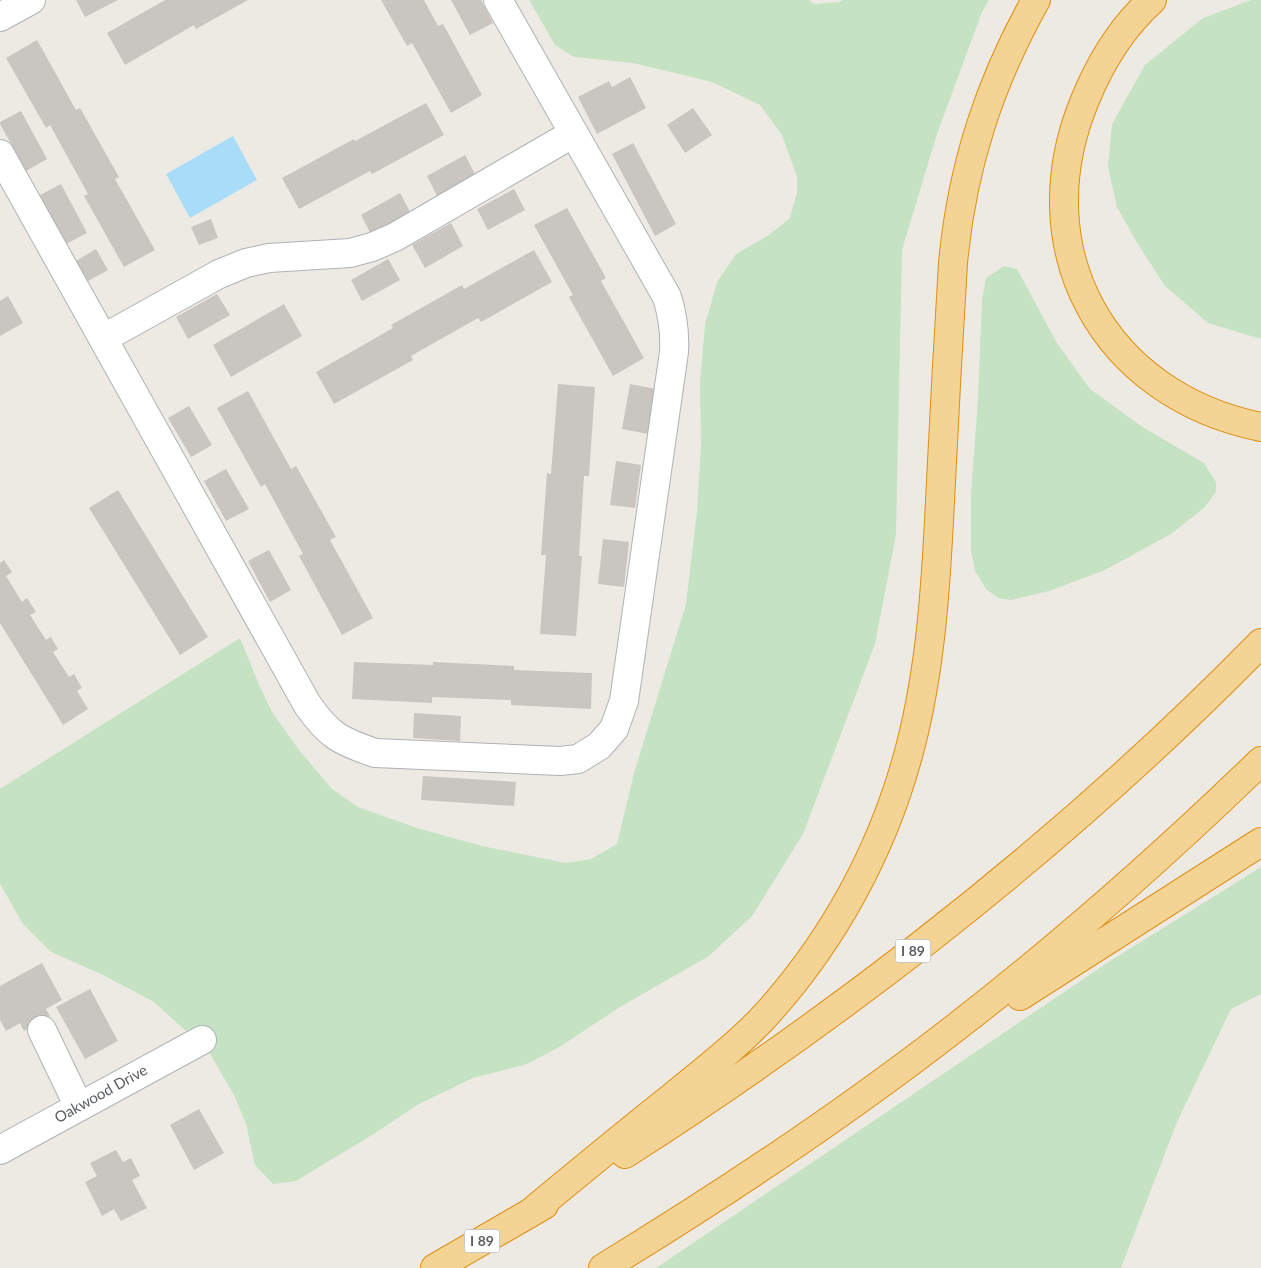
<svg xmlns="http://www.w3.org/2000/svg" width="1261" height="1268" font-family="Lato,sans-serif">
	<rect width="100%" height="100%" fill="#edeae4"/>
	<path fill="#c5e3c2" d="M529 0H809L814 4 839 2 843 0H989L982 12 937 134 902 250 896 535 875 644 803 834 752 916 709 956 620 1007 561 1046 527 1064 473 1078 419 1104 372 1135 296 1181 273 1184 255 1165 246 1124 235 1097 209 1052 154 1002 101 974 51 952 23 924 0 884V789L240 638 260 687 272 712 299 750 332 789 358 807 417 828 482 846 566 863 591 859 617 844 634 773 686 604 697 511 701 445 700 382 705 325 717 282 736 254 769 235 790 218 797 192V177L782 135 760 105 712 82 633 63 574 57 555 45Z
		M1251 0H1261V339L1208 323 1165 286 1136 241 1117 207 1108 167 1112 124 1145 65 1203 18Z
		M1004 266 1017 269 1057 343 1090 389 1144 428 1204 463 1216 482V492L1204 508 1171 534 1105 570 1049 591 1011 600 998 598 986 589 975 571 971 551V492L978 399 982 299 986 278Z
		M1261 867V994L1231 1009 1177 1122 1121 1268H656L1107 963Z"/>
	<path fill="#a9dcf8" d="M233 136 257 180 190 218 166 174Z"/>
	<path fill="#c9c5c0" d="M76 0H118L85 17Z
		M165 0H248L196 29 194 25 125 65 107 33Z
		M381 0H424L438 26 443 24 482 95 451 113 412 43 407 46Z
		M451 0H481L493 23 470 35Z
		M37 40 76 110 80 108 119 177 115 179 155 250 124 267 84 196 88 194 50 125 46 128 6 58Z
		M630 77 646 108 597 134 578 97 609 81 612 87Z
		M426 103 444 135 372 174 370 171 299 209 282 178 354 139 355 141Z
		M693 108 712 135 685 153 667 125Z
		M21 111 47 159 26 171 0 124V122Z
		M633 143 676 224 655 236 612 154Z
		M465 155 476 176 437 196 427 176Z
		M61 184 87 233 66 244 40 195Z
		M514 189 525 210 488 230 477 209Z
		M400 193 410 212 371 234 361 215Z
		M567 208 606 278 601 281 644 358 613 376 569 297 573 295 534 225Z
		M211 219 218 238 199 245 191 227Z
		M451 223 463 246 425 268 412 245Z
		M96 249 108 270 88 281 76 261Z
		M534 250 552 282 481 322 478 318 411 356 413 360 334 404 316 372 393 328 391 325 462 285 464 289Z
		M388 259 400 280 362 301 351 280Z
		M217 294 230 315 188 339 176 317Z
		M8 296 23 323 0 336V301Z
		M284 304 302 336 231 377 213 345Z
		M558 384 595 387 589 476H584L579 556H582L576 636 540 634 546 555H541L547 473 551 474Z
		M630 384 656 389 648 434 622 429Z
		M248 391 291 469 296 466 336 537 330 540 373 618 342 635 299 556 303 554 265 484 261 487 217 408Z
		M189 406 212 445 191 457 168 418Z
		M616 461 641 465 635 508 610 505Z
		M226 469 249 509 226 521 204 481Z
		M118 490 208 637 180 655 89 508Z
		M603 539 629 542 624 587 598 584Z
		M269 550 291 590 270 602 248 561Z
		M4 560 12 572 6 576 22 602 27 598 36 612 30 615 46 640 51 637 58 649 53 652 69 677 74 674 82 688 77 691 88 709 63 725 0 623V563Z
		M354 662 433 665V662L514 666V670L592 673 591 709 511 705V700L432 697V703L352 699Z
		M414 713 461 716 460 741 413 738Z
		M423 776 516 782 514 806 421 800Z
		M42 963 62 1000 46 1009 50 1016 24 1031 20 1023 6 1031 0 1020V986Z
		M90 989 118 1041 85 1059 56 1007Z
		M199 1109 224 1153 194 1170 170 1125Z
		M116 1150 123 1162 131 1158 140 1176 132 1180 147 1208 121 1221 114 1209 102 1216 85 1182 97 1176 90 1163Z"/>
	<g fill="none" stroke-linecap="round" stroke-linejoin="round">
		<g stroke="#afb2b5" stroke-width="30">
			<path id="minor" d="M0 17 31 0
				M0 154 307 704C329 736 340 741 375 753L560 761 578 759 599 746 614 729 624 701 674 352C675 333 673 316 667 297L498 0
				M104 338 219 274 246 263 269 258 350 253 372 247 395 237 574 133
				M42 1030 79 1107
				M0 1150 202 1040"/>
		</g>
		<g stroke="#df8e12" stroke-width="30">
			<path id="highway" d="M1152 0C1122 27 1100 63 1085 100 1023 249 1103 395 1261 427
				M1020 996 1261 842
				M625 1154C854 1007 1070 838 1261 643
				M529 1214C576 1175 623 1136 671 1098 702 1072 735 1048 763 1018 833 942 884 848 910 748 931 668 936 584 940 501 944 422 948 342 953 263 962 167 989 84 1036 0
				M435 1268 544 1205
				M603 1268C724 1194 843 1115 955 1028 1062 945 1164 855 1261 761"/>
		</g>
		<use href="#minor" stroke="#fff" stroke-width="28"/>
		<use href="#highway" stroke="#f4d494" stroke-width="28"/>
	</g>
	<g text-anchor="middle" stroke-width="4.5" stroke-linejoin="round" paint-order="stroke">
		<g fill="#fff" stroke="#8d9092" stroke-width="1">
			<rect x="895.5" y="939.5" width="35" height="23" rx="4"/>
			<rect x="464.5" y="1229.5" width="35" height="23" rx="4"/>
		</g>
		<g font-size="14" font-weight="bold" fill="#5c6063">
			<text x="913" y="956">I 89</text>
			<text x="482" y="1246">I 89</text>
		</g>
		<g font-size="15" fill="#5c6063" stroke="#fff">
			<text transform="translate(101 1094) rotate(-29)" y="5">Oakwood Drive</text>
		</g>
	</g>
</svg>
